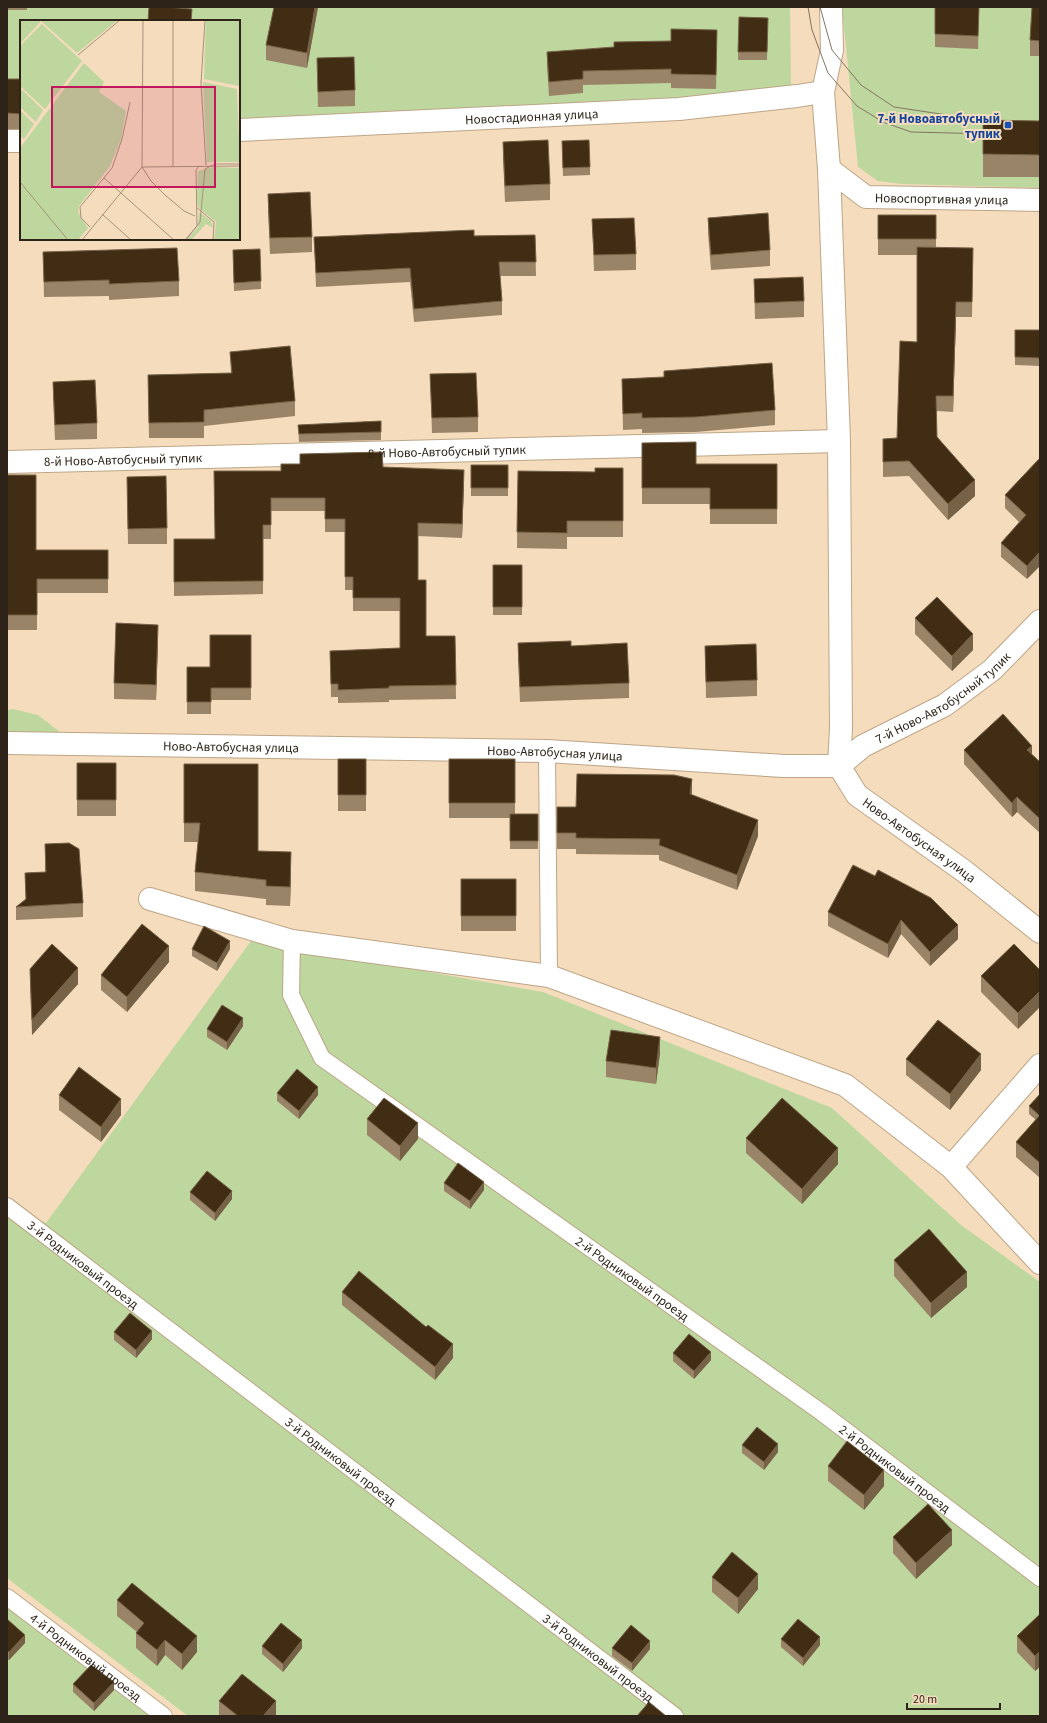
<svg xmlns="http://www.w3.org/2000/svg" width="1047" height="1723" font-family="'Source Sans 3',sans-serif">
	<rect width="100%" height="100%" fill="#f5dcbd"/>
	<path fill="#bdd79e" d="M7 7H790L791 85 777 93 683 102 239 122V21H21V132L7 133Z
		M842 7H1040V188L902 184 878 181 858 167Z
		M13 709 38 715 64 735 7 736V710Z
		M251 941 543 992 832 1108 961 1225 1040 1282V1716H188L7 1578V1205L46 1223Z
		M7 1606 153 1716H7Z"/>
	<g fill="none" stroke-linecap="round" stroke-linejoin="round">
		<g stroke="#bda587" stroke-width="18">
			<g id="service">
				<path d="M547 751 549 976"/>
				<path id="s1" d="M292 941 291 995 322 1058 821 1412 1040 1578"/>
				<path id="s2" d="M7 1206 675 1716"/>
				<path id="s3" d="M7 1597 164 1716"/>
			</g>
		</g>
		<g stroke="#bda587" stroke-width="24">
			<g id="minor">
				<path d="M831 7 832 50 823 92 829 169 839 441 841 728 839 766"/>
				<path id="s4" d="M239 130 679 109 797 96 823 92"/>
				<path d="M7 141H21"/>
				<path id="s5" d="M829 169 866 197 1040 200"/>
				<path id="s6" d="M7 462 839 441"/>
				<path id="s7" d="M7 743 547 751 784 766H839"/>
				<path id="s8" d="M839 766 857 795 964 871 1040 932"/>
				<path id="s9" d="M839 766 863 746 945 705 992 670 1040 621"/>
				<path d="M150 899 292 941 549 976 845 1085 951 1167 1040 1263"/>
				<path d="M951 1167 1040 1065"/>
			</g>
		</g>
		<use href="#service" stroke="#fff" stroke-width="16"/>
		<use href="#minor" stroke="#fff" stroke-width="22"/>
		<path stroke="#847460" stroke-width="1" d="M808 7 812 30 828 73 857 106 883 122 911 132 993 134
			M820 7 832 50 861 85 894 107 994 122"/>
	</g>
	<path fill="#9a8468" d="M7 7H27V10H7Z
		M318 7 307 68 266 60V45Z
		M935 7H979L978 49 935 47Z
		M1040 7V56H1030V40Z
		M739 17 768 18 767 60H738Z
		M717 44 716 89 671 88V83L583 85V93L549 96 547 66V52Z
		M317 58 355 90V106L318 107Z
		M7 79H21V129H7Z
		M1040 121V177H983V154Z
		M503 142 550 184V200L505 202 503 158Z
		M562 149 590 167V175L563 176Z
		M268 194 312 237V252L270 254 268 210Z
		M878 215H936V248H973L972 317H956L953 412 937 411V437L975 496 948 520 909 476 883 477V439L897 438 917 342V255H878Z
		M708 218 770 250V266L711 270 708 233Z
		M592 219 636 254V270L594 271Z
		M535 235 536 276H500L502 301V315L414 322 410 282 316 287 314 237Z
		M233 250 261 281V289L234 291Z
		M43 252 179 281V296L109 300V296L44 297Z
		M754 279 804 301V317L755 319Z
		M1015 330H1040V366L1015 365Z
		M230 352 295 401V416L204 426V438H149L148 375 231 373Z
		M430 374 478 417V432L432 433Z
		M622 379 775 410V425L696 432 642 433V429L623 430Z
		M53 382 97 423V439L55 440 53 397Z
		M381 421V440L299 442 298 425Z
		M642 443 696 464H777V524H710V504H642Z
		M300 454 383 467 464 483 462 538 418 536V580L426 636H455L456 699 389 700V702L338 703V697H331L330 651 400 648V611H353V590H345V532H325V511H271V539H263V594L174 596V539H215L281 471 300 464Z
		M1040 460 1027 579 1001 557V543L1019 522 1005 508V495Z
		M471 465H508V496H471Z
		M623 468V537H567V549L517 548 518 471 595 472Z
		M7 475 36 550H108V593H37V630H7Z
		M127 477 167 528V544H128Z
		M493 565H522V615H493Z
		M915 618 973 650 952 671 915 634Z
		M251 635V700H211V714H187V667H210Z
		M158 640 156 700 114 699V683Z
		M518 643 571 646 629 683V698L520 702 518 659Z
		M705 646 757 680V696L706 698Z
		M964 750 1032 754 1040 762V833L1017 812 1012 817 964 764Z
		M338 759H366V811H338Z
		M449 759H515V814H538V849H510V818H449Z
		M77 763H116V816H77Z
		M184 764 258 851 291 872 290 906 266 905V899L195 891V872L198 842H184Z
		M692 795 758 836 737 890 659 860V855L576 854V849H557V807H576Z
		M45 844 83 903V917L16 920V907L26 900 25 873 45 872Z
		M461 879H516V931H461Z
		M828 912 958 925V939L930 966 901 934 888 958 828 926Z
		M192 949H230L217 971 192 956Z
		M169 962 127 1012 101 990V975Z
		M30 969 78 984 32 1035 30 985Z
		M1040 970 1018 1029 981 992V976Z
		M243 1026 227 1050 207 1037V1029Z
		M660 1053 656 1084 606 1077V1061Z
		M906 1059 981 1070 950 1110 906 1075Z
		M277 1093 318 1095 299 1119 277 1101Z
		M1040 1094V1178L1016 1157V1142L1036 1120 1029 1114V1106Z
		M59 1095 121 1115 101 1142 59 1110Z
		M367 1119 418 1139 400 1161 367 1135Z
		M746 1138 838 1164 802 1204 746 1153Z
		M444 1183 484 1190 470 1209 444 1191Z
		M190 1192 232 1199 215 1221 190 1200Z
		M894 1260 967 1287 931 1318 894 1276Z
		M342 1292 453 1358 435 1380 342 1305Z
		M114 1332 152 1339 136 1358 114 1340Z
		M673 1353 711 1360 694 1379 673 1361Z
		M742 1445 778 1452 764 1470 742 1453Z
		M828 1466 884 1486 864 1510 828 1481Z
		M893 1537 952 1545 916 1579 893 1553Z
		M712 1577 758 1589 738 1614 712 1592Z
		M117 1600 197 1652 182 1670 165 1655 157 1666 136 1648V1633L137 1632 117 1616Z
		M1040 1614 1035 1671 1017 1652V1636Z
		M7 1619 25 1643 9 1660 7 1659Z
		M781 1639 820 1645 803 1666 781 1647Z
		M262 1646 302 1648 283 1672 262 1654Z
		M612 1648 650 1649 632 1671 612 1656Z
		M73 1684 114 1690 94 1711 73 1692Z
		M219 1701 276 1716H219Z"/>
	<path fill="#766247" d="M315 7H318L307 68V53Z
		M956 302V317L953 412V396Z
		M464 470V483L462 538V524Z
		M975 480V496L948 520V504Z
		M1040 552V566L1027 579V566Z
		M158 625V640L156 700V685Z
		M973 634V650L952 671V656Z
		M1032 746V760L1027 750Z
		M692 779V794L690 810V794Z
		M1017 797V812L1012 817V803Z
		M758 820V836L737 890V875Z
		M291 852V872L290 906V887Z
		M901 920V934L888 958V944Z
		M958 925V939L930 966V952Z
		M230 941V949L217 971V963Z
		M169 946V962L127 1012V997Z
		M78 968V984L32 1035V1020Z
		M1040 991V1007L1018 1029V1013Z
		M243 1018V1026L227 1050V1042Z
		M660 1037V1053L656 1084V1068Z
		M981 1054V1070L950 1110V1094Z
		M318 1087V1095L299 1119V1111Z
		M121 1099V1115L101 1142V1127Z
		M418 1123V1139L400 1161V1146Z
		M838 1148V1164L802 1204V1189Z
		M484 1182V1190L470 1209V1201Z
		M232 1191V1199L215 1221V1213Z
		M967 1272V1287L931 1318V1303Z
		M152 1331V1339L136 1358V1350Z
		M453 1344V1358L435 1380V1367Z
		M711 1352V1360L694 1379V1371Z
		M778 1444V1452L764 1470V1462Z
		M884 1470V1486L864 1510V1495Z
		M952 1530V1545L916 1579V1563Z
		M758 1574V1589L738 1614V1598Z
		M25 1635V1643L9 1660V1652Z
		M197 1636V1652L182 1670V1654Z
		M820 1637V1645L803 1666V1658Z
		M165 1640V1655L157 1666V1650Z
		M302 1640V1648L283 1672V1664Z
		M650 1641V1649L632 1671V1663Z
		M1040 1651V1667L1035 1671V1656Z
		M114 1682V1690L94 1711V1703Z
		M276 1701V1716H263Z"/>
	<path fill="#402d14" stroke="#766247" d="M149 7H166L192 9 191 21H148Z
		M274 7H315L307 53 266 45Z
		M935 7H979L978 36 935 34Z
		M1032 7H1040V41L1030 40Z
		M739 17 768 18 767 52H738Z
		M671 29 717 30 716 75 671 74V69L583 71V79L549 82 547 52 614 47V42L671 41Z
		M354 57 355 90 318 92 317 58Z
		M7 79H21V114L7 113Z
		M983 120 1040 121V155L983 154Z
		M548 140 550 184 505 186 503 142Z
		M589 140 590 167 563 168 562 141Z
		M310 192 312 237 270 238 268 194Z
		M768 213 770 250 711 255 708 218Z
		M878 215H936V239H878Z
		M634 218 636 254 594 255 592 219Z
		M474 230V236L535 235 536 262H499L502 301 414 309 410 268 316 273 314 237Z
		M917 247 973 248 972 302H956L953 396H936L937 437 975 480 948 504 909 461 883 462V439L897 438 900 341 917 342Z
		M177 248 179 281 109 284V280L44 282 43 252Z
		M260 249 261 281 234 283 233 250Z
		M803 277 804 301 755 303 754 279Z
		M1015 330H1040V358L1015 357Z
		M290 346 295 401 204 410V422L149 423 148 375 232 373 230 352Z
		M772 363 775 410 696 417 642 418V413L623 414 622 379 664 377V371Z
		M476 373 478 417 432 418 430 374Z
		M95 380 97 423 55 425 53 382Z
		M381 421V432L299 434 298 425Z
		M696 442V464H777V509H710V488H642V443Z
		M382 452 383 467 464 470 462 524 418 523V580H426V636H455L456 685 389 686V688L338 690V684H331L330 651 400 648V598H353V577H345V519H325V498H271V525H263V581L174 582V539H215L214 471H281V464H300V454Z
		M1039 459 1040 460V552L1027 566 1001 543 1026 515 1005 495Z
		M471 465H508V488H471Z
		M595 468H623V521H567V533L517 532 518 471 595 472Z
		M7 475H36V550H108V579H37V615H7Z
		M166 476 167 528 128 529 127 477Z
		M493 565H522V607H493Z
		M937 597 973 634 952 656 915 618Z
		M116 623 158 625 156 685 114 683Z
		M210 635H251V688H211V702H187V667H210Z
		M571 641V646L627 643 629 683 520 687 518 643Z
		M756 644 757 680 706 682 705 646Z
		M1003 714 1032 746 1027 750 1040 762V819L1017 797 1012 803 964 750Z
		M338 759H366V795H338Z
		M449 759H515V803H449Z
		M77 763H116V800H77Z
		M184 764H258V851L291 852 290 887 266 886V880L195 872 200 823H184Z
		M577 774 674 775 692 779 690 794 758 820 737 875 659 845 660 839 576 838V833H557V807H576Z
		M510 814H538V841H510Z
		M69 843 79 849 83 903 16 907 26 899 25 873 46 872 45 844Z
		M853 865 875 876 878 870 931 898 958 925 930 952 901 920 888 944 828 912Z
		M461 879H516V916H461Z
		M142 924 169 946 127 997 101 975Z
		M204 926 230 941 217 963 192 949Z
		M52 944 78 968 32 1020 30 969Z
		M1014 944 1040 970V991L1018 1013 981 976Z
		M222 1005 243 1018 227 1042 207 1029Z
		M938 1020 981 1054 950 1094 906 1059Z
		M611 1030 660 1037 656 1068 606 1061Z
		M79 1067 121 1099 101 1127 59 1095Z
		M297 1069 318 1087 299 1111 277 1093Z
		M1040 1094V1116L1029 1106Z
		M384 1098 418 1123 400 1146 367 1119Z
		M782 1098 838 1148 802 1189 746 1138Z
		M1039 1116 1040 1117V1163L1016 1142Z
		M458 1163 484 1182 470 1201 444 1183Z
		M207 1171 232 1191 215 1213 190 1192Z
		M929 1229 967 1272 931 1303 894 1260Z
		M359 1271 426 1327 428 1325 453 1344 435 1367 342 1292Z
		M130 1313 152 1331 136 1350 114 1332Z
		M689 1334 711 1352 694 1371 673 1353Z
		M757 1427 778 1444 764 1462 742 1445Z
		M847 1441 884 1470 864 1495 828 1466Z
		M928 1504 952 1530 916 1563 893 1537Z
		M732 1552 758 1574 738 1598 712 1577Z
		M132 1583 197 1636 182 1654 165 1640 157 1650 136 1633 144 1623 117 1600Z
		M1040 1614V1651L1035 1656 1017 1636Z
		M7 1619 25 1635 9 1652 7 1651Z
		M798 1619 820 1637 803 1658 781 1639Z
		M281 1623 302 1640 283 1664 262 1646Z
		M631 1625 650 1641 632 1663 612 1648Z
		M91 1665 114 1682 94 1703 73 1684Z
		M242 1674 276 1701 263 1716H238L219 1701Z
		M649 1702 666 1716H637Z"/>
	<rect fill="#1a4fb4" stroke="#f5dcbd" stroke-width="1.5" x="1004" y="121" width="8" height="8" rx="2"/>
	<g text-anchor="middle" stroke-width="4" stroke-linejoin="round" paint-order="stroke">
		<g font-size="13" fill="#2d2318" stroke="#f5dcbd">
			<text dy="5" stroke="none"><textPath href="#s4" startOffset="293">Новостадионная улица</textPath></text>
			<text dy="5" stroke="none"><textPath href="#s5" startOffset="122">Новоспортивная улица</textPath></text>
			<text dy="5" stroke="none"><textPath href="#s6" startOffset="440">8-й Ново-Автобусный тупик</textPath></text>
			<text dy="5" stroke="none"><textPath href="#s6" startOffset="116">8-й Ново-Автобусный тупик</textPath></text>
			<text dy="5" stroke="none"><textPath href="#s9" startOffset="125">7-й Ново-Автобусный тупик</textPath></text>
			<text dy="5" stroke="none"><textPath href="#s7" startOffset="224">Ново-Автобусная улица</textPath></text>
			<text dy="5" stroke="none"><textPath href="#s7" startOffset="548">Ново-Автобусная улица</textPath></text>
			<text dy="5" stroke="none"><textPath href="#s8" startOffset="111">Ново-Автобусная улица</textPath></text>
			<text dy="5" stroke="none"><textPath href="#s2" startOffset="96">3-й Родниковый проезд</textPath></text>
			<text dy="5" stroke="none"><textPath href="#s1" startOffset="505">2-й Родниковый проезд</textPath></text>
			<text dy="5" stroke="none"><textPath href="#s2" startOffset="420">3-й Родниковый проезд</textPath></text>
			<text dy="5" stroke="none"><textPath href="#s1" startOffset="829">2-й Родниковый проезд</textPath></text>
			<text dy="5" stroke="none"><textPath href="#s3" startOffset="99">4-й Родниковый проезд</textPath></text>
			<text dy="5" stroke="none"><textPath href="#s2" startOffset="744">3-й Родниковый проезд</textPath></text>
		</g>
		<g font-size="13" font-weight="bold" fill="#164399" stroke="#f5dcbd" text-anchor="end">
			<text x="1000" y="123">7-й Новоавтобусный<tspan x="1000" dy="15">тупик</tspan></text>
		</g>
	</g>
	<g transform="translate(20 20)">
		<rect width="220" height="220" fill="#f5dcbd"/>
		<path d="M0 0H98L57 33 21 1 0 24ZM186 0H220V80L219 66 184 59ZM22 4 62 41 25 89 0 66V26ZM64 43 84 62 79 72 106 91 101 119 90 146 59 186 58 192 68 208 58 220H0V128ZM183 62 217 69 220 142H187ZM0 68 23 90 16 102 0 87ZM0 90 14 104 4 119 0 116ZM194 147 220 148V220H194L196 202 179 188 177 183 178 151ZM179 192 191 201 193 208 186 204 171 220H167L178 207Z" fill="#bdd79e"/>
		<path fill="none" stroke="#a5927b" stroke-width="1" d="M153 0V147M185 0 181 63 186 145M58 35 100 0M122 147 220 146M122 147 131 161 145 175 164 191 175 196M84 158 154 220M0 162 48 220M176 187 194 202 193 220M82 194 111 220M70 207 61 198 60 187 92 148 102 119 110 82M62 220 122 147 123 0M165 220 177 206 176 150 179 146M166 220 180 202 185 149 195 144H220"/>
		<path fill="#c2185b" fill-opacity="0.15" stroke="#c2185b" stroke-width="2" d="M32 67H195V167H32Z"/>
		<rect width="220" height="220" fill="none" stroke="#2d2318" stroke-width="2"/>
	</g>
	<rect width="1047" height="1723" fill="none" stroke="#2d2318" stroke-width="16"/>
	<path d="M907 1703v6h93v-6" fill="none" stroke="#2d2318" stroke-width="2"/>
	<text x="913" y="1703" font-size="12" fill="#2d2318" stroke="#f5dcbd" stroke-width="3" paint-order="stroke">20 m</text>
</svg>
